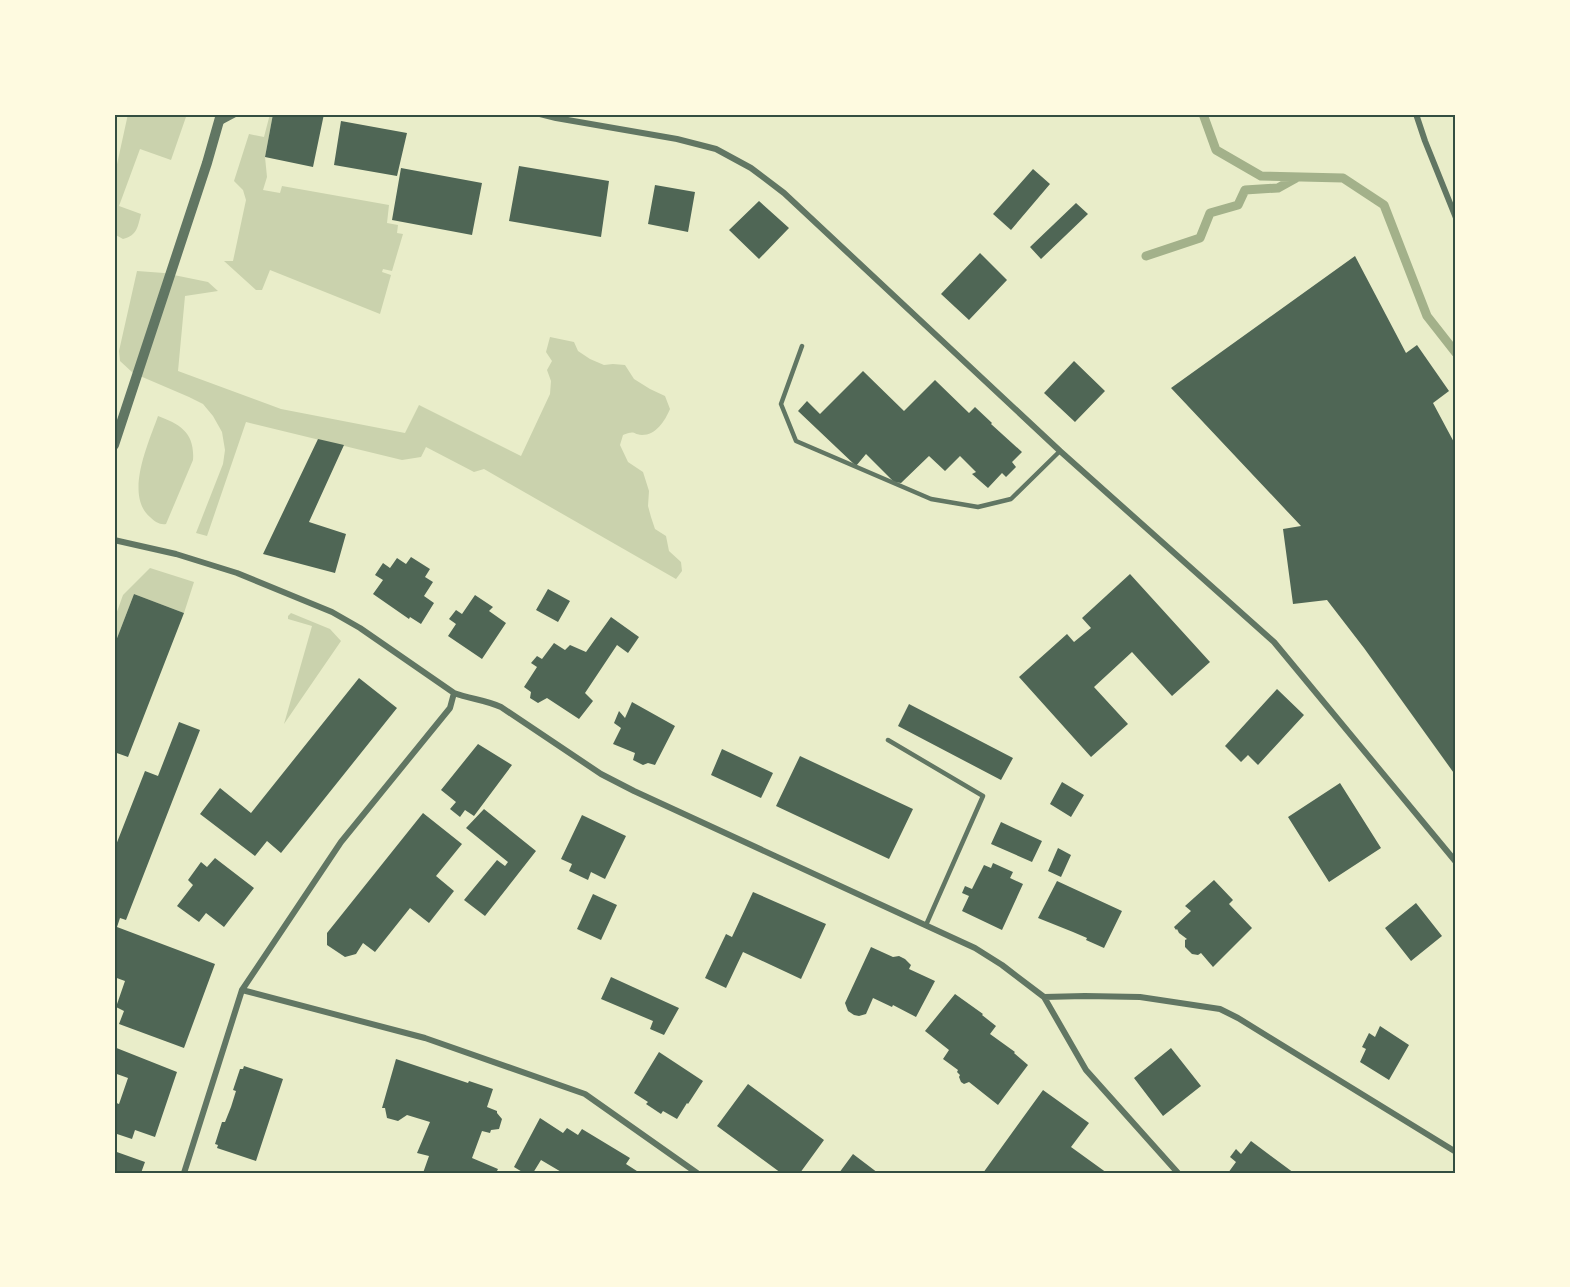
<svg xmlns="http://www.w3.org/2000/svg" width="1570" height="1287" font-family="'PT Sans Narrow',sans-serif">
	<rect width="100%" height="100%" fill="#e9edc9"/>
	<path fill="#cad2ad" d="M128 114H187L171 160 140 149 119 206 141 214C138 226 137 236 123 239L114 234V178Z
		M270 114H273L265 157 267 177 263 190 280 193 282 186 389 205 387 223 398 225 397 233 403 234 392 271 383 269 382 272 391 275 380 314 270 270 262 290H256L224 261H233L246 200 243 190 234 181 249 134 264 137Z
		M137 271 164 273 208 282 218 291 185 296 178 371 281 409 405 433 419 405 521 456 550 394 551 381 547 370 552 361 546 352 550 337 574 342 578 351 590 359 604 365 613 364 625 365 634 379 650 389 665 396 670 409C665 421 656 435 642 435 631 434 637 430 623 435L620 445 628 462 643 472 649 491 648 506 651 517 655 529 666 536 669 551 681 562 682 571 676 579 484 469 474 472 426 447 421 457 402 460 246 422 207 536 196 533 223 464 225 450 222 432 213 416 203 404 189 397 133 373 120 361 119 351Z
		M158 416C180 424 195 433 193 460L166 524C160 525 155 522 150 517 124 495 149 442 158 416Z
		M150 568 194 582 184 613 134 594 114 646V620L123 595Z
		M291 613 330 629 341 641 284 724 312 626 288 619V616Z"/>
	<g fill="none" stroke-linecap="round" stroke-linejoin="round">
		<path stroke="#a3b18a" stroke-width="9" d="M1203 114 1216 150 1261 176 1343 178 1384 205 1427 316 1456 353
			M1146 256 1200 238 1210 213 1238 205 1245 190 1278 188 1296 178"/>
	</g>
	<path fill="#4f6655" d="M273 114H324L313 167 265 157Z
		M341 121 407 133 397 176 334 165Z
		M519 166 609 181 601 237 509 221Z
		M401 168 482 183 472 235 392 220Z
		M1033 169 1050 184 1011 230 993 214Z
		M655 185 695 192 688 232 648 224Z
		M759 201 789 228 759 259 729 230Z
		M1076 203 1088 214 1041 259 1030 247Z
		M980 253 1007 280 969 320 941 294Z
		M1355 256 1406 353 1417 345 1449 391 1433 403 1456 446V776L1364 648 1327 600 1293 604 1283 529 1301 526 1171 388Z
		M1074 361 1105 391 1075 422 1044 393Z
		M863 371 904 411 935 380 969 413 975 407 992 423 991 424 1022 452 1012 462 1016 467 1006 477 1002 473 988 488 972 474 976 472 960 456 945 471 929 456 901 483 894 482 866 454 856 466 798 411 807 401 820 414Z
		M318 439 344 445 309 522 346 534 335 573 263 554Z
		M411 557 430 569 425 577 433 582 424 596 434 603 421 624 410 617 409 619 373 594 383 580 375 575 383 563 390 568 397 558 406 564Z
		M1130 574 1210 662 1172 696 1132 652 1094 687 1128 724 1091 757 1019 677 1067 634 1074 642 1091 628 1082 618Z
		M548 589 570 601 558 622 536 610Z
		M134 594 184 613 128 757 114 752V646Z
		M475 595 493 607 489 611 506 623 482 659 448 636 456 624 449 619 456 610 462 614Z
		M611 617 639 637 628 653 617 645 585 693 593 701 579 719 547 698 538 703 530 698 531 692 524 687 537 667 531 663 537 656 542 659 554 643 565 650 570 645 586 652Z
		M359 678 397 708 281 853 267 841 255 856 200 814 220 788 251 813Z
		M1277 689 1304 715 1258 765 1248 755 1241 762 1225 746Z
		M632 702 675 726 655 765 648 763 643 765 633 760 635 753 613 744 621 728 614 723 619 711 625 718Z
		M909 704 1013 758 1001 780 898 726Z
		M179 722 200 730 126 920 120 918 117 927 215 964 184 1048 119 1024 124 1011 116 1007 125 981 114 977V850L145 771 158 776Z
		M478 744 512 765 474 816 465 810 460 817 450 809 456 802 441 790Z
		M722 749 773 773 761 798 711 775Z
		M800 756 913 809 889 859 776 806Z
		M1062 782 1084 795 1071 817 1050 804Z
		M1340 783 1381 848 1329 882 1288 817Z
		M484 809 536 851 485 916 464 900 497 860 505 866 508 862 466 828Z
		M423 813 462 844 436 876 454 891 429 923 410 908 375 952 363 943 356 954 345 957 327 945V933Z
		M582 815 626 836 605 879 591 872 588 880 569 871 572 864 561 859Z
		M1001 822 1042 841 1032 862 991 844Z
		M1058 848 1071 855 1061 877 1048 871Z
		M215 858 254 888 224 927 206 913 199 922 177 906 193 885 188 880 201 862 207 867Z
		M993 863 1013 872 1010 878 1023 884 1002 930 962 911 969 896 962 893 965 886 972 889 984 865 991 868Z
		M1214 880 1233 900 1229 904 1252 928 1213 967 1201 953 1198 955 1192 954 1185 947V940L1187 939 1179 933 1177 929 1176 930 1174 927 1191 911 1185 906Z
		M1057 881 1122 911 1104 948 1086 940 1087 938 1073 932 1038 918Z
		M753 892 826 924 801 979 743 952 726 988 705 978 726 934 732 937Z
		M593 894 617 905 601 940 577 929Z
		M1416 903 1442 936 1411 961 1385 928Z
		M871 947 893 957 899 956 905 959 911 965 909 969 935 981 916 1017 893 1005 892 1007 873 998 866 1014 859 1016 854 1015 848 1011 845 1003Z
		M611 977 679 1008 664 1035 650 1029 653 1021 601 999Z
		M955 994 983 1014 982 1015 996 1026 990 1034 1015 1052 1014 1053 1028 1065 998 1105 969 1082 964 1084 961 1082 959 1077 960 1075 957 1072 958 1070 943 1059 949 1050 925 1031Z
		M1380 1026 1409 1045 1389 1080 1360 1062 1366 1049 1362 1047 1369 1033 1375 1037Z
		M114 1047 177 1072 155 1137 135 1130 132 1139 114 1133V1102L119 1104 128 1078 114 1073Z
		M1171 1048 1201 1086 1163 1116 1134 1078Z
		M659 1052 703 1081 688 1104 687 1103 677 1119 663 1111 661 1114 646 1104 648 1102 634 1093Z
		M396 1059 468 1083 469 1081 493 1089 487 1107 497 1111V1113L502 1119 499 1129 491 1130 490 1133 482 1131 472 1158 498 1169 496 1173H423L429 1156 417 1153 430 1122 407 1115 398 1121 387 1118 385 1108H382Z
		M244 1066 283 1079 256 1161 217 1148 218 1145 215 1144 222 1122H225L231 1107 236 1091 233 1090 240 1069H243Z
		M748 1084 824 1140 800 1173H781L717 1126Z
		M1043 1090 1089 1123 1071 1147 1107 1173H983Z
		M540 1118 563 1133 567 1128 578 1135 582 1129 630 1158 626 1164 640 1173H563L541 1160 533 1173H524L514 1167Z
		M1251 1141 1294 1173H1228L1236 1162 1230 1157 1236 1149 1241 1154Z
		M114 1151 145 1162 141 1173H114Z
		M853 1154 878 1173H839Z"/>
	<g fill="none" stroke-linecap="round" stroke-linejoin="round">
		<path stroke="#617663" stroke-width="4.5" d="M802 346 781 404 796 441 931 499 978 507 1011 499 1060 451
			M888 740 983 796 926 925"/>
		<path stroke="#617663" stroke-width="6" d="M540 114 556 118 677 139 716 149 751 168 784 193 1060 451 1274 642 1456 862
			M1416 114 1425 141 1456 218
			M220 122 235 114
			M114 540 176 554 237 573 332 612 360 628 454 693C470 699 486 700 501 707L601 774 634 791 975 948 1002 965 1044 997 1085 996 1140 997 1220 1009 1238 1018 1456 1152
			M242 990 425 1038 585 1094 697 1173
			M1044 997 1086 1070 1178 1173
			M184 1173 242 990 341 842 450 708 454 693"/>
		<path stroke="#617663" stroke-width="10" d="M114 445 207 163 221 114"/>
	</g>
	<rect width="1570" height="1287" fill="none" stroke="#fefae0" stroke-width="231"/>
	<rect x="116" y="116" width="1338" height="1056" fill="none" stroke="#344e41" stroke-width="2"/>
</svg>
